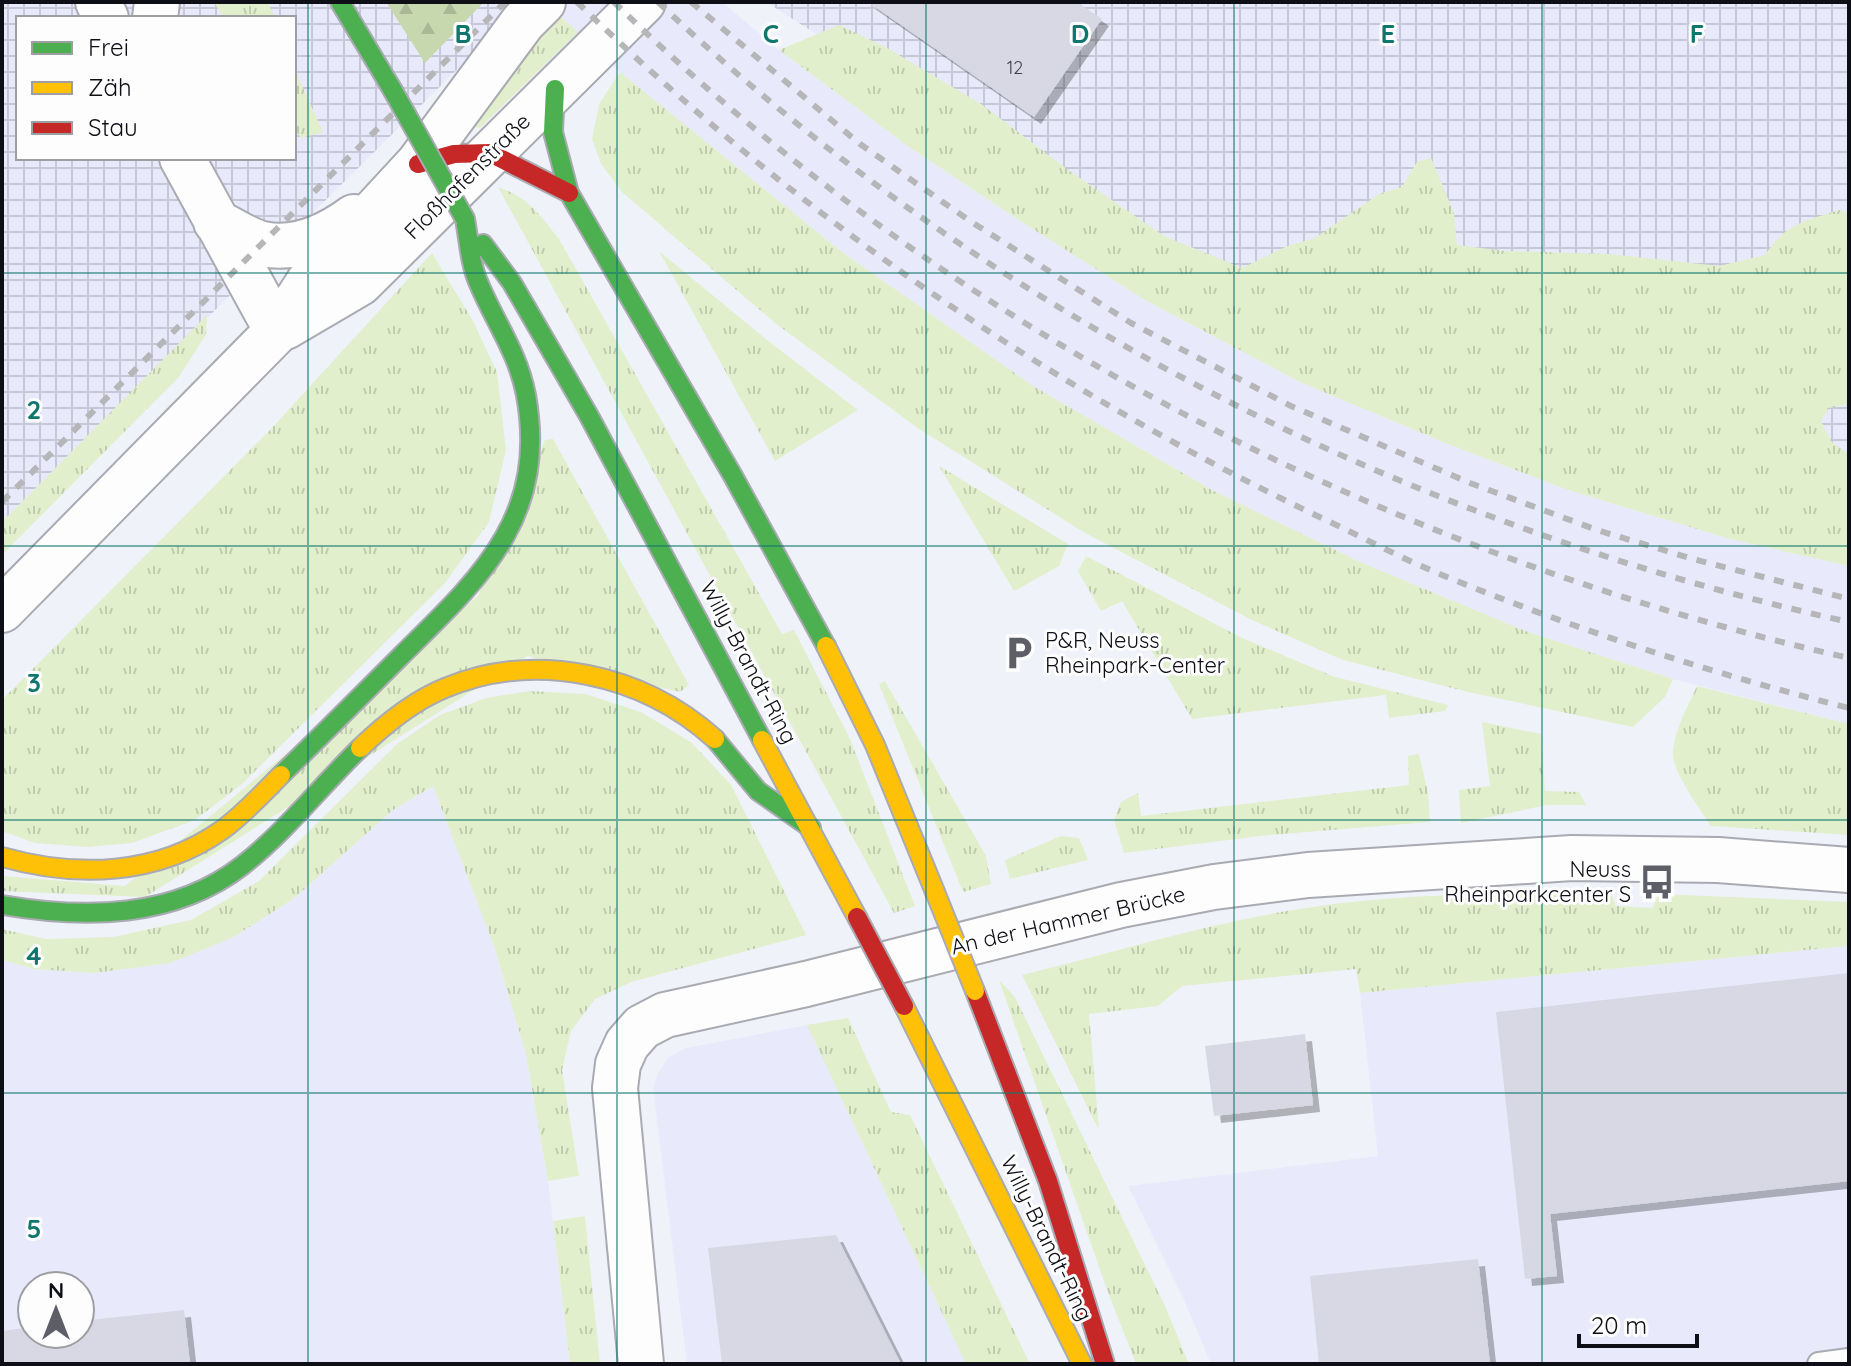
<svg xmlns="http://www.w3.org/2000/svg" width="1851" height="1366" font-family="Quicksand,sans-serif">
	<defs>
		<pattern id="industrial-grid" width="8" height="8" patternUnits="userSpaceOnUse" patternTransform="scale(2)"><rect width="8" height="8" fill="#e8eafb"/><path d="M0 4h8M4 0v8" fill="none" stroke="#c6c8d6"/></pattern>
		<pattern id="grass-tufts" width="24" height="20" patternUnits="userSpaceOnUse" patternTransform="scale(2)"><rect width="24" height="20" fill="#e1efcc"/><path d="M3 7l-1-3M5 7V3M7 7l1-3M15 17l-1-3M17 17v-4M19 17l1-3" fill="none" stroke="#c0ccae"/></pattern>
		<pattern id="forest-firs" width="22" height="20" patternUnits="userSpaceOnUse" patternTransform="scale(2)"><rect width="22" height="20" fill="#c7d8af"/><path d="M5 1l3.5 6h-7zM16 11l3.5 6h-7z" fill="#aab896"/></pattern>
		<filter id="shadow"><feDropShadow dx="7" dy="7" stdDeviation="0" flood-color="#0004"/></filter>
	</defs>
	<rect width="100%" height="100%" fill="#f0f2fa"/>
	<path fill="#e8eafb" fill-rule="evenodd" d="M554 2H722L779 50 909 147 1017 219 1145 300 1302 383 1448 444 1568 490 1730 539 1849 566V724L1673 679 1528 632 1360 562 1212 490 1033 386 838 249 620 72 559 15Z
		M433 786 494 946 526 1054 548 1181 570 1364H2V960L34 969 95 973 170 963 232 938 293 899 393 810ZM32 1286H80V1334H32Z
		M1849 946V1364H1211L1184 1300 1128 1186 1378 1156 1360 993Z
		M807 1025 966 1364H687L653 1088 659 1071 669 1057 686 1048Z"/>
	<path fill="url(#industrial-grid)" fill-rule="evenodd" d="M2 2H525L2 522ZM18 18H294V158H18Z
		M766 2H1849V517L1556 441 1068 195Z"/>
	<path fill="url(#grass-tufts)" d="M214 2H267L276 18H224Z
		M559 15 578 32 480 128 470 125 544 21Z
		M839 25 887 48 981 104 1071 172 1164 236 1242 268 1285 247 1315 238 1379 194 1402 187 1417 162 1431 158 1454 213 1457 245 1505 251 1609 254 1719 266 1765 255C1786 223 1805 221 1840 210L1849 214V404L1829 408 1821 421 1831 441 1849 455V566L1730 539 1568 490 1448 444 1302 383 1145 300 1017 219 909 147 779 50Z
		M294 51 298 77 323 132 301 138 294 129Z
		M620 72 838 249 1033 386 1212 490 1360 562 1528 632 1673 679 1665 697 1633 727 1468 692 1343 660 1252 620 1085 533 919 429 775 323 622 192 601 164 592 139 599 104Z
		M498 187C529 198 539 214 559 239L782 634 794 630 850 739 915 906 894 913Z
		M659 251 767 340 858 410 775 461Z
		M432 253 473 321 497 372 506 450 489 522 445 583 242 784 195 820 132 843 87 847 35 843 2 831V700L269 431Z
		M207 315 206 335 178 378 2 555V522Z
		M553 439 689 685 680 692 528 656 145 897 2 891V876L125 886 478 596 545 440Z
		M939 466 1068 544 1059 566 1014 591Z
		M1086 556 1240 637 1335 677 1448 705 1445 711 1389 718 1386 695 1192 719 1122 601 1101 611 1078 571Z
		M885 681 986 856 991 884 963 892 879 684Z
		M1697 686 1849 724V835L1711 826C1701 810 1672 772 1673 753 1674 731 1688 706 1697 686Z
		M529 691 585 694 641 712 692 743 731 785 806 935 631 982 595 999 571 1031 562 1070 579 1176 548 1181 526 1054 494 946 433 786 393 810 293 899 232 938 170 963 95 973 34 969 2 960V929L46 939 113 937 191 920 259 881 397 744 440 715 486 698Z
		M1482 722 1541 734 1545 791 1579 792 1586 805H1547L1461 823 1459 790 1490 786Z
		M1419 754 1428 793 1430 822 1269 835 1124 853 1114 820 1121 802 1138 793 1141 816 1409 785 1408 756Z
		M1061 836 1079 838 1088 860 1010 879 1005 860Z
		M1579 893 1611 894 1616 906 1652 908 1659 894 1849 902V946L1360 993 1356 969 1182 986 1158 1006 1089 1014 1099 1130 1022 975C1116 952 1211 922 1306 908 1396 894 1488 894 1579 893Z
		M999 980 1015 997 1165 1306 1189 1364H1136L1106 1287Z
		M848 1018 891 1112 910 1115 1030 1364H966L807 1025Z
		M585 1216 600 1364H570L553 1221Z"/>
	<path fill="url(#forest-firs)" d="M386 2H484L425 63Z"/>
	<path fill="#d7d8e3" filter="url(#shadow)" d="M868 2H1077L1102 19 1034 117Z
		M1849 973V1181L1550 1214 1557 1276 1525 1279 1496 1012Z
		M1305 1034 1313 1105 1214 1116 1205 1046Z
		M836 1235 901 1364H722L708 1248Z
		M1478 1259 1490 1364H1319L1310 1276Z
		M184 1310 190 1364H2V1331L32 1327V1334H80V1321Z"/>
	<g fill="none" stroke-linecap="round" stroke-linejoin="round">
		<g stroke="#a9aab2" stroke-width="26">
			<path id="lane" d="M1819 1364 1849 1360"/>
		</g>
		<g stroke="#a9aab2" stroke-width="48">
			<path id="street" d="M98 2 106 18
				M155 18 157 2
				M182 158 277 331
				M216 222C231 229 248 241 263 244 297 251 328 236 354 217
				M285 327 360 283 643 2
				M2 610 277 331 308 283 418 164 523 22 543 2
				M641 1364 615 1088 618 1064 627 1044 642 1027 665 1015 806 984 1121 905 1214 887 1308 875 1572 858 1718 860 1849 870"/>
		</g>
		<g stroke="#a9aab2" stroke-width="22">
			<path id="fast" d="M340 2 392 89
				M555 89 553 132 569 193 733 476 826 646
				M483 244 512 283 589 416 762 740
				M715 739 758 791 811 828
				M281 775C322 735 362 695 402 655 481 577 548 517 526 395 518 353 495 322 479 284 470 264 469 241 465 219
				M2 905C84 919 174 919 243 865 286 831 321 786 360 748"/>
		</g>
		<g stroke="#a9aab2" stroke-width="22">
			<path id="slow" d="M826 646 875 745 935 892
				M762 740 857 917
				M360 748C385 724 413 701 445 688 536 650 643 674 715 739
				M2 857C76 878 157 876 222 830 244 814 262 794 281 775
				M904 1006 1082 1364"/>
		</g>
		<g stroke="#a9aab2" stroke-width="22">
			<path id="jam" d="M418 164 454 154 490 153 569 193
				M975 991 1048 1181 1105 1364"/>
		</g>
		<use href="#lane" stroke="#fdfdfe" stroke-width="22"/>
		<use href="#street" stroke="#fdfdfe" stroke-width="44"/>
		<use href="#fast" stroke="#4caf50" stroke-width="18"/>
		<use href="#slow" stroke="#ffc107" stroke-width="18"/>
		<use href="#jam" stroke="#c62828" stroke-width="18"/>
		<path stroke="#b6b6b9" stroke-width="6" stroke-dasharray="10 10" stroke-linecap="butt" d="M577 2C797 216 1051 390 1328 521 1366 539 1403 559 1442 575 1574 629 1710 673 1849 708
			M614 2C951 332 1391 555 1849 658
			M658 2C987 314 1407 525 1849 622
			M691 2 860 144 970 221 1131 323 1291 406 1470 483 1597 530 1693 559 1849 599
			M2 502 505 2"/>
		<g stroke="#a9aab2" stroke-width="22" stroke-linecap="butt">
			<path id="fast-bridge" d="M392 89 465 219"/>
		</g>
		<g stroke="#a9aab2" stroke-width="22" stroke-linecap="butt">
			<path id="slow-bridge" d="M935 892 975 991"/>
		</g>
		<g stroke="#a9aab2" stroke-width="22" stroke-linecap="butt">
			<path id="jam-bridge" d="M857 917 904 1006"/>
		</g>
		<use href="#fast-bridge" stroke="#4caf50" stroke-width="18"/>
		<use href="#slow-bridge" stroke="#ffc107" stroke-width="18"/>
		<use href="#jam-bridge" stroke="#c62828" stroke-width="18"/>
	</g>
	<path fill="none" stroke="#0f766e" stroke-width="2" stroke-opacity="0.55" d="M308 2V1364M617 2V1364M926 2V1364M1234 2V1364M1542 2V1364M2 273H1849M2 546H1849M2 820H1849M2 1093H1849"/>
	<defs>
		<g id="parking-bare" transform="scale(2.76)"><path d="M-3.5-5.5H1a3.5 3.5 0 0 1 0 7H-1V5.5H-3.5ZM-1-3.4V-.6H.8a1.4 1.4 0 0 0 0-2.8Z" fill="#5d5e66" stroke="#fdfdfd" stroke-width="2.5" paint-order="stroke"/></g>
		<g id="bus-bare" transform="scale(2.76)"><path d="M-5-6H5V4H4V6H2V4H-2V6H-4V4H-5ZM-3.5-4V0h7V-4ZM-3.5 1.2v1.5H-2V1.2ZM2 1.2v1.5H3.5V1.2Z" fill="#5d5e66" stroke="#fdfdfd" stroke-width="2.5" paint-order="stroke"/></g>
	</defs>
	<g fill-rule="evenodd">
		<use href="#parking-bare" x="1019" y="653"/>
		<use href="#bus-bare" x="1657" y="882"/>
	</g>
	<g text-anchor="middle" stroke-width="6" stroke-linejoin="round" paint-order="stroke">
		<g font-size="18" fill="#44444c">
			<text x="1015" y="74">12</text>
		</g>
		<g font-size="22" fill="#0e0f16" stroke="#fdfdfd">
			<text transform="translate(467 176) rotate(-45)" y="8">Floßhafenstraße</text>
			<text transform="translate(749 662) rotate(62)" y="8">Willy-Brandt-Ring</text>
			<text transform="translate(1068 920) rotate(-13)" y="8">An der Hammer Brücke</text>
			<text transform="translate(1047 1238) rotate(64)" y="8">Willy-Brandt-Ring</text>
		</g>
		<g font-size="22" fill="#0e0f16" stroke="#fdfdfd" text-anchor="start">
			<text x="1045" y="648">P&amp;R, Neuss<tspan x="1045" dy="25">Rheinpark-Center</tspan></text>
			<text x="1631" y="877" text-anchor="end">Neuss<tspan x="1631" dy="25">Rheinparkcenter S</tspan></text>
		</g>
	</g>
	<g font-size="26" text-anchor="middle" font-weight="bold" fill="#0f766e" stroke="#fdfdfd" stroke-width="6" stroke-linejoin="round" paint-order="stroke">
		<text x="463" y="43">B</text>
		<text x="771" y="43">C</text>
		<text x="1080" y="43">D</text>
		<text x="1388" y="43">E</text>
		<text x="1697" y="43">F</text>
		<text x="34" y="419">2</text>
		<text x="34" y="692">3</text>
		<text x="34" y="965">4</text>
		<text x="34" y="1238">5</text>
	</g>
	<rect width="1851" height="1366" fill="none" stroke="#0e0f16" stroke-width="8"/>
	<rect x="16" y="16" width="280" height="144" fill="#fdfdfd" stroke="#9d9ea1" stroke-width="2"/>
	<rect x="32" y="42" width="40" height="12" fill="#4caf50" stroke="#9d9ea1" stroke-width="2"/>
	<text x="88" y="56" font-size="24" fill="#0e0f16">Frei</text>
	<rect x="32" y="82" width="40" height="12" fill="#ffc107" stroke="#9d9ea1" stroke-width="2"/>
	<text x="88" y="96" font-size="24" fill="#0e0f16">Zäh</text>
	<rect x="32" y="122" width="40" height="12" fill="#c62828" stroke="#9d9ea1" stroke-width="2"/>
	<text x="88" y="136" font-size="24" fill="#0e0f16">Stau</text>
	<g transform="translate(56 1310)"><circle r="38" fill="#fdfdfd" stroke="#9d9ea1" stroke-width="2"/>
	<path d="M0-6L14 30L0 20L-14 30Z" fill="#5d5e66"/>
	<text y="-12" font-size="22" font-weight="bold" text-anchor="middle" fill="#0e0f16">N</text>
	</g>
	<path d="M1579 1334v12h118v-12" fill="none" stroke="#0e0f16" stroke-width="4"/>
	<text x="1591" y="1334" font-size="24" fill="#0e0f16" stroke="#fdfdfd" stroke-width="6" paint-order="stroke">20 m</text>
</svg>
